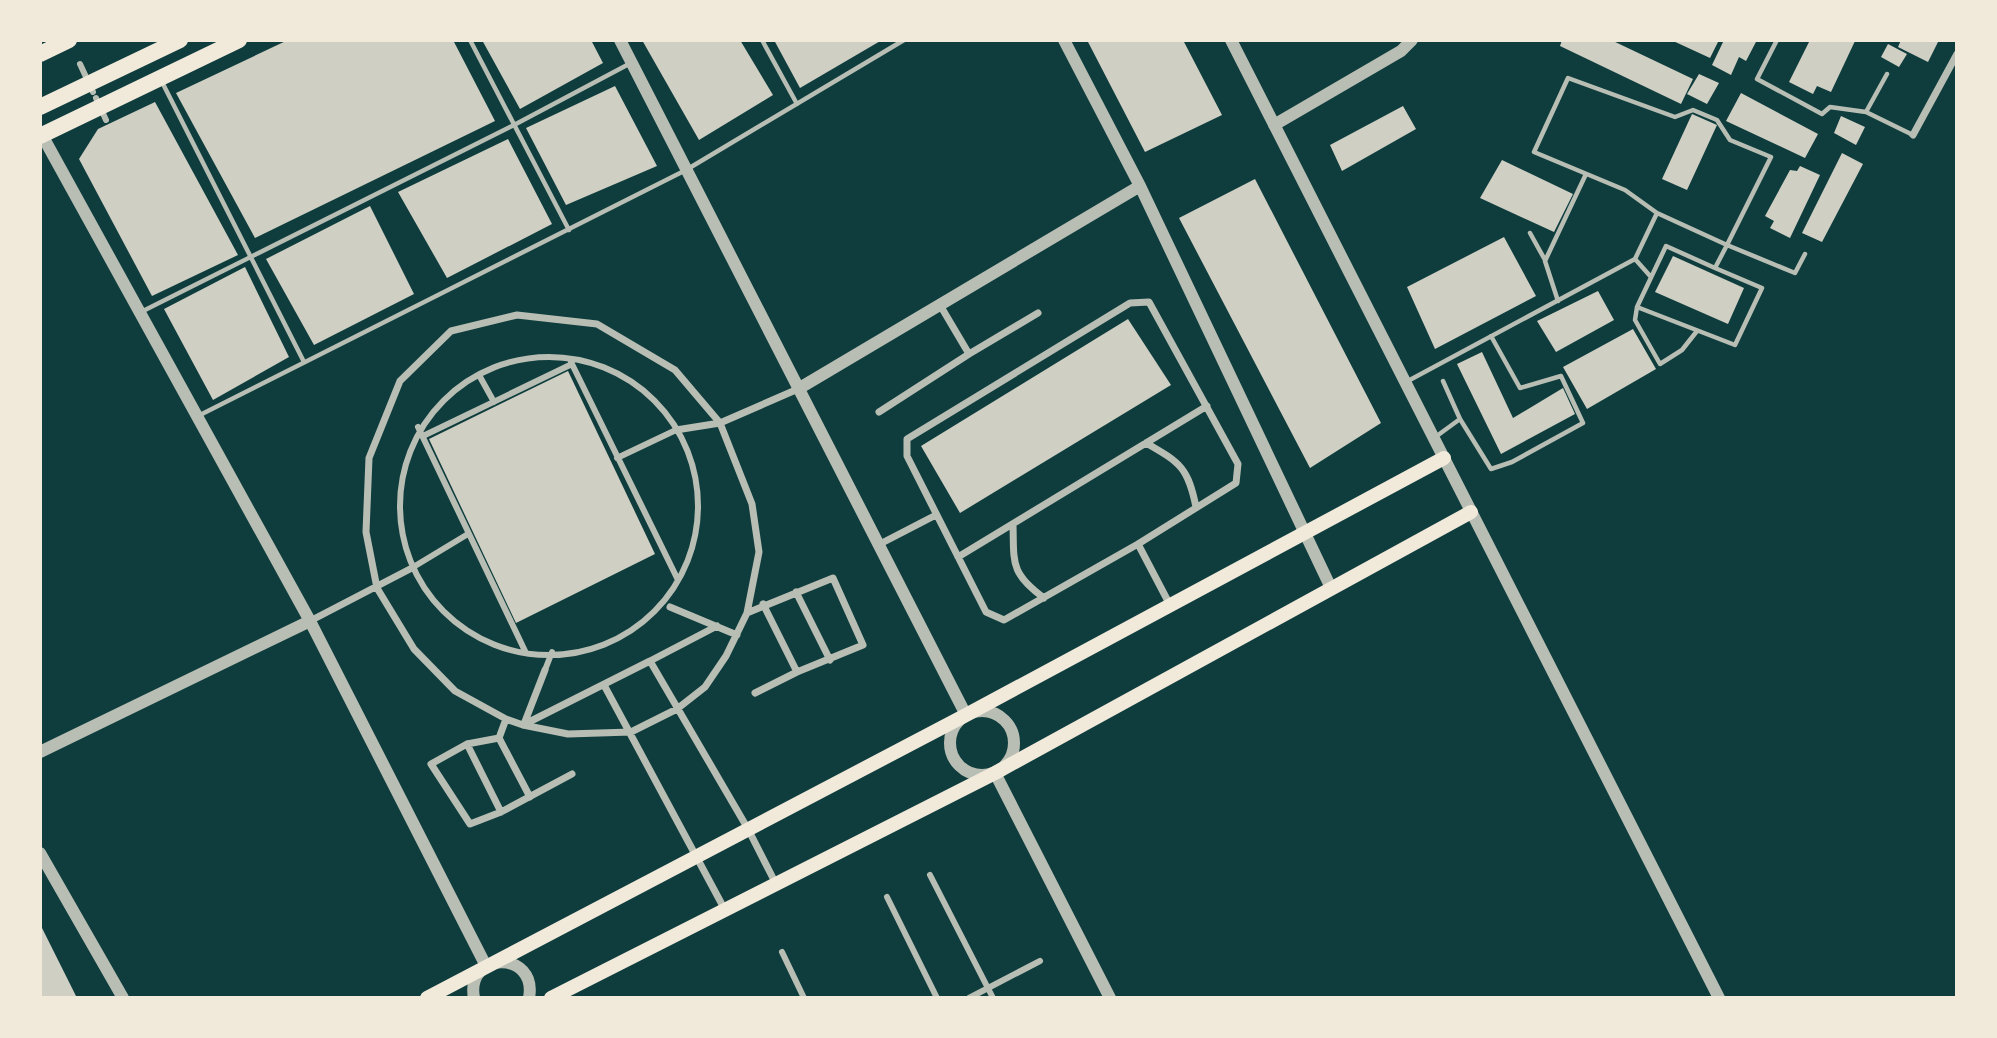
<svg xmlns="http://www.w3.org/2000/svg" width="1997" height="1038" font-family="Roboto,sans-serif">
	<rect width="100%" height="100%" fill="#0f3d3e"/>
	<path fill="#cfcfc3" d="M288 40H453L495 121 255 238 176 93Z
		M482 40H591L603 63 520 109Z
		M642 40H740L773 95 699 140Z
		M774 40H882L800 88Z
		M1087 40H1183L1222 115 1145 152Z
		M1562 40H1611L1693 79 1681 104 1560 46Z
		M1671 40H1719L1710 58Z
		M1724 40H1757L1746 61 1739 57 1731 75 1712 65Z
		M1810 40 1855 41 1831 92 1817 86 1813 94 1789 82Z
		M1901 40H1939L1928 62 1898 47Z
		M1888 44 1907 54 1899 67 1881 57Z
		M1699 74 1719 83 1707 104 1687 94Z
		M615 86 657 166 566 205 526 128Z
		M1741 93 1818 134 1805 158 1726 121Z
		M155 102 238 255 152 296 79 159 98 129Z
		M1403 106 1416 129 1342 171 1330 145Z
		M1692 114 1717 125 1687 190 1662 179Z
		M1841 116 1865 127 1856 145 1834 133Z
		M508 139 552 224 447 278 398 192Z
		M1842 153 1863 164 1822 242 1802 233Z
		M1502 160 1573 194 1554 232 1480 198Z
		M1800 166 1820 175 1790 238 1770 228 1774 221 1765 216 1790 170 1797 171Z
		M1255 179 1381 423 1310 468 1179 218Z
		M370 206 414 294 314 345 266 259Z
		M1504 237 1536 296 1435 349 1407 287Z
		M1673 256 1744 288 1728 324 1655 292Z
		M245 267 289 357 213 400 164 309Z
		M1598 291 1614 320 1556 352 1537 321Z
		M1128 319 1171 385 960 513 921 446Z
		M1633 329 1656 369 1587 409 1563 367Z
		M1482 352 1513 418 1563 388 1575 414 1501 454 1457 364Z
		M568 371 655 554 516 623 429 439Z
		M40 924 77 998H40Z"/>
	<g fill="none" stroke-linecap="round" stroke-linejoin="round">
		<path stroke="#b8beb3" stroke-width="4.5" d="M470 40 569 230
			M762 40 797 104
			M1777 40 1757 79 1822 114 1830 107 1866 112
			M1887 74 1866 112 1913 135
			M162 82 304 362
			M1530 233 1545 260
			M1635 259 1651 277
			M1715 268 1666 246 1637 307 1735 345 1762 288 1715 268 1727 245 1795 273 1805 254
			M1558 301 1545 261 1586 174
			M1637 307 1635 320 1660 364 1682 350 1697 331
			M141 312 514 125 629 64
			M1406 382 1635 259 1657 213 1625 190 1534 152 1568 78 1675 117 1693 110 1717 120 1730 140 1771 157 1727 245 1657 213
			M198 416 686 170 904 40
			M1460 419 1491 469 1512 462 1583 423 1561 376 1520 388 1491 336
			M1434 438 1460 419 1443 381"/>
		<path stroke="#b8beb3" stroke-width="6" d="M80 64 93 92
			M96 98 106 120
			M400 506a149 149 0 1 1 298 0a149 149 0 1 1-298 0Z
			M571 362 678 580
			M479 375 494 402
			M418 427 525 651
			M423 436 572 364
			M617 458 676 430
			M410 569 468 534
			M545 670 552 652
			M930 875 993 998
			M887 897 937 998
			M782 952 804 998
			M969 998 1040 961"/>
		<path stroke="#b8beb3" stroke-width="7" d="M1913 135 1957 54
			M517 315 597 324 675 370 720 423 752 504 759 552 747 613 726 656 705 687 677 709 631 732 568 734 523 725 506 719 455 691 414 649 377 588 366 532 369 458 400 381 451 331Z
			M969 354 1038 313
			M879 412 969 354 940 305
			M676 430 720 423 798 389
			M1146 443C1181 463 1188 468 1196 507
			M1013 524C1014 563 1010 573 1044 598
			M1138 544 1004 620 986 612 907 456V439L1130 303 1149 302 1238 464 1236 483 1138 544 1170 605
			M878 545 936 515
			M958 557 1207 406
			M796 592 830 660
			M763 604 797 672
			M670 607 737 635
			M747 613 833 578 863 645 797 672 755 693
			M310 621 410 569
			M717 626 650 661 748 829 776 884
			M604 685 725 910
			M506 719 499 738 467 744 431 764 470 824 501 812 572 774
			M524 724 545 670
			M523 725 650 661
			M499 738 530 797
			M467 744 501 812"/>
		<path stroke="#b8beb3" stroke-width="12" d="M620 40 966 715
			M1064 40 1140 186 1331 588
			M1231 40 1719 998
			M1274 125 1401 51 1412 40
			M42 135 310 621 486 966
			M798 389 1140 186
			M950 743a32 32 0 1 1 64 0a32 32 0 1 1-64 0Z
			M40 752 310 621
			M995 773 1110 998
			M40 853 123 998
			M474 998C465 951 538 950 529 998"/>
		<path stroke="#f1e9da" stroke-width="14" d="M427 998 966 715 1444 458
			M551 998 995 773 1471 512"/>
		<path stroke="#f1e9da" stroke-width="16" d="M40 54 69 40
			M40 107 180 40
			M40 136 239 40"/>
	</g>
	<rect width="1997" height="1038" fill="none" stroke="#f1e9da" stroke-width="84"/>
</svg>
